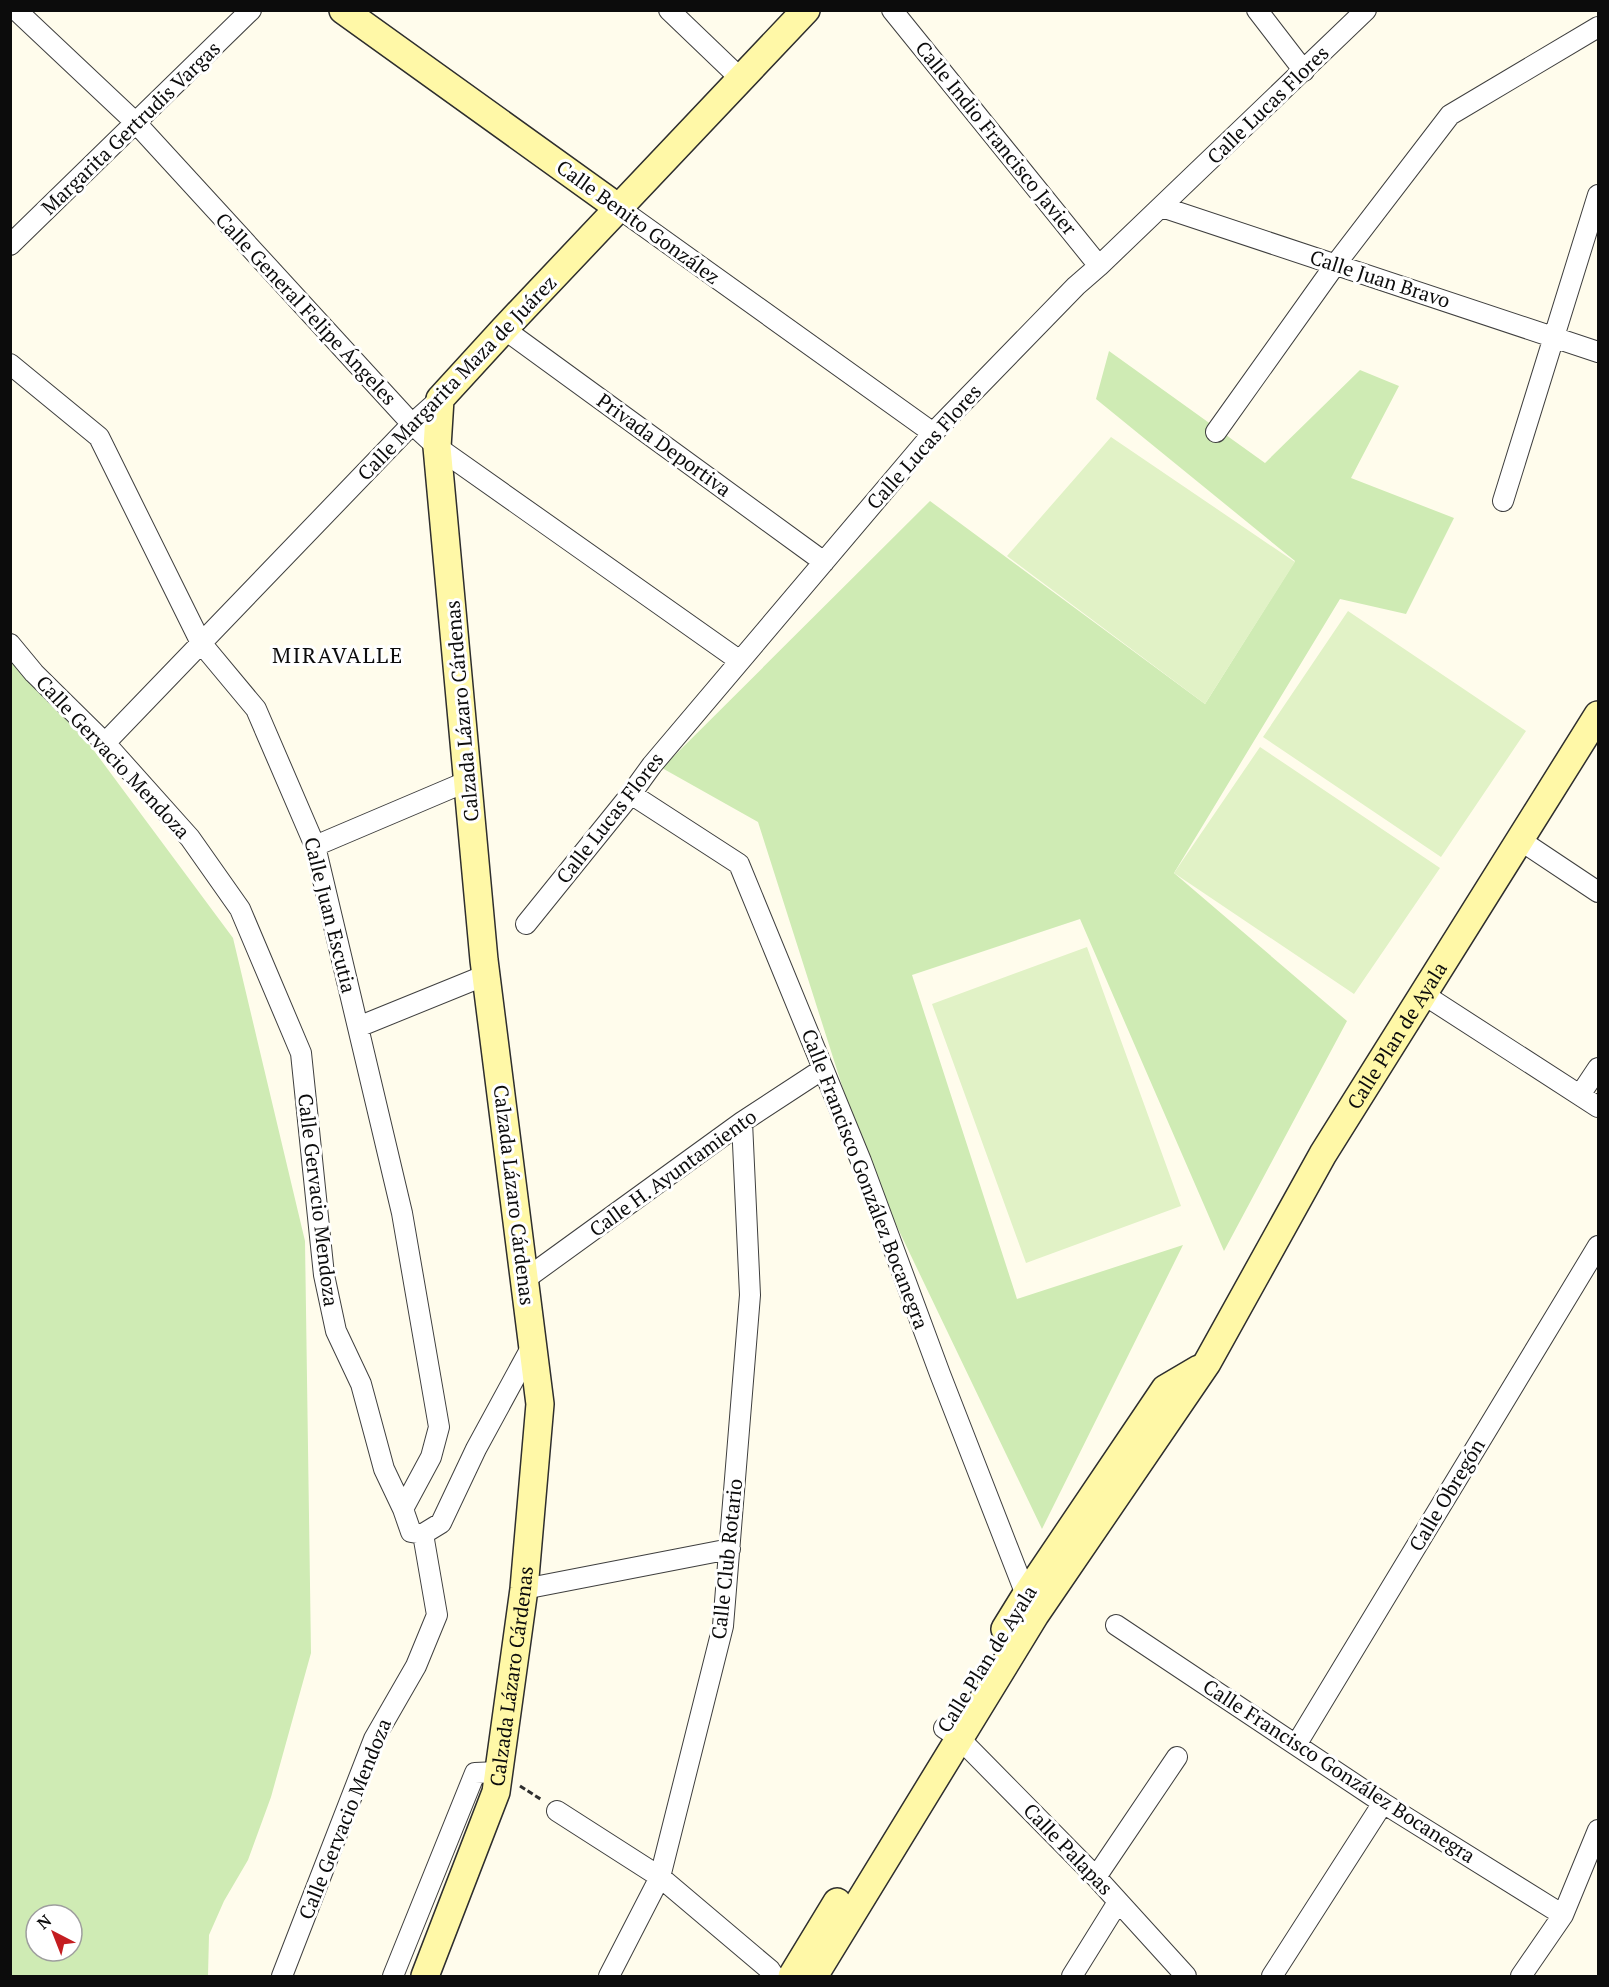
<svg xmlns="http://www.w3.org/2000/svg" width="1609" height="1987" font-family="'PT Serif',serif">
	<rect width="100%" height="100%" fill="#fffcec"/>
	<path fill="#cfebb4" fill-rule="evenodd" d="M1109 351 1265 463 1360 370 1399 386 1351 478 1454 518 1406 614 1340 599 1174 873 1347 1021 1224 1251 1080 919 912 975 1017 1299 1183 1245 1042 1529 867 1164 758 822 662 768 930 501 1205 704 1295 561 1096 399Z
		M10 652 92 748 233 938 305 1241 311 1653 271 1797 248 1860 224 1901 209 1935 208 1976H11ZM36 1915H72V1951H36Z"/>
	<path fill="#e1f2c6" d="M1111 437 1295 562 1205 704 1007 556Z
		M1348 611 1526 731 1441 857 1263 737Z
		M1260 747 1440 868 1354 994 1174 873Z
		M1087 947 1181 1206 1026 1263 932 1004Z"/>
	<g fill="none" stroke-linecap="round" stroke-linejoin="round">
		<g stroke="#3f3f3f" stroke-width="22">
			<path id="street" d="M16 10 136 123 412 424 437 447 740 661
				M669 10 741 79
				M892 10 1099 266
				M1257 10 1304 71
				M1162 207 1598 352
				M620 209 933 433
				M10 245 251 10
				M504 329 824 562
				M10 364 99 437 201 643 256 709 315 846 402 1213 439 1427 431 1457 403 1509
				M1216 432 1335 265 1450 115 1598 27
				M1503 501 1598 195
				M10 644 34 673 105 743 190 838 240 909 301 1053 324 1275 336 1331 361 1384 384 1469 403 1509 411 1532 423 1534 437 1615 416 1666 374 1739 282 1976
				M105 743 412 424 440 399
				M631 794 739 864 861 1161 940 1374 1030 1605
				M1520 840 1598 892
				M315 846 468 781
				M526 924 631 794 652 765 933 433 1076 286 1099 266 1366 10
				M1423 994 1598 1107
				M358 1027 486 975
				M1580 1095 1598 1068
				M524 1280 742 1122 823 1069
				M423 1534 441 1523 476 1449 532 1346
				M524 1589 730 1549
				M1116 1625 1383 1803 1563 1915
				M944 1728 959 1738 1096 1877 1186 1976
				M1296 1745 1598 1246
				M557 1811 660 1877 770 1970 774 1976
				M1096 1877 1177 1757
				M393 1976 475 1773 498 1772
				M609 1976 660 1877 723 1626 750 1295 742 1122
				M1072 1976 1118 1902
				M1272 1976 1383 1803
				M1521 1976 1563 1915 1598 1830"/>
		</g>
		<g stroke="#2e2e2e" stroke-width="30">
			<g id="secondary">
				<path d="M343 10 620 209"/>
				<path d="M1005 1629 1026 1595 1165 1389 1199 1369"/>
				<path id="s1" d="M425 1976 496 1792 524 1589 540 1404 484 960 437 447 440 399 504 329 806 10"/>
				<path d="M792 1976 837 1902"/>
				<path id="s2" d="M814 1976 1035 1615 1207 1363 1323 1154 1598 715"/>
			</g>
		</g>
		<path stroke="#2e2e2e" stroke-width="3" stroke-dasharray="6 3" stroke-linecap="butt" d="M520 1786 542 1800"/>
		<use href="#street" stroke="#fff" stroke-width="20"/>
		<use href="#secondary" stroke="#fff8a7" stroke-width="27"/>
	</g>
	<g text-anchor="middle" stroke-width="6" stroke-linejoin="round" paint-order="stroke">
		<g font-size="20" fill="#0c0c0c" stroke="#fff">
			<text transform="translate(1268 105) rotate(-44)" y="7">Calle Lucas Flores</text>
			<text transform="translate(131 128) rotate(-44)" y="7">Margarita Gertrudis Vargas</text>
			<text transform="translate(996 138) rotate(51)" y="7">Calle Indio Francisco Javier</text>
			<text transform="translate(638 222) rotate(36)" y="7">Calle Benito González</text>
			<text transform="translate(1380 279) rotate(18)" y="7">Calle Juan Bravo</text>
			<text transform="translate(306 309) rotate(47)" y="7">Calle General Felipe Ángeles</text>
			<text transform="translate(457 378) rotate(-46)" y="7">Calle Margarita Maza de Juárez</text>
			<text transform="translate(664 445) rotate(36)" y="7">Privada Deportiva</text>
			<text transform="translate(924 447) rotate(-48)" y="7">Calle Lucas Flores</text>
			<text transform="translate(462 711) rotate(-95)" y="7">Calzada Lázaro Cárdenas</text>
			<text transform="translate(113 757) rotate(47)" y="7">Calle Gervacio Mendoza</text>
			<text transform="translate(610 818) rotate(-52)" y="7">Calle Lucas Flores</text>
			<text transform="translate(330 915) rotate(76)" y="7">Calle Juan Escutia</text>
			<text dy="7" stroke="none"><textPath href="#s2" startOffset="1107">Calle Plan de Ayala</textPath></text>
			<text transform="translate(673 1173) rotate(-36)" y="7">Calle H. Ayuntamiento</text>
			<text transform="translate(865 1179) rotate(69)" y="7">Calle Francisco González Bocanegra</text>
			<text transform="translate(514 1195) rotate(83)" y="7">Calzada Lázaro Cárdenas</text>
			<text transform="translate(318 1200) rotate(83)" y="7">Calle Gervacio Mendoza</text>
			<text transform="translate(1447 1495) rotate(-59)" y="7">Calle Obregón</text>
			<text transform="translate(727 1559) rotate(-84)" y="7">Calle Club Rotario</text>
			<text transform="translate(987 1659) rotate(-58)" y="7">Calle Plan de Ayala</text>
			<text dy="7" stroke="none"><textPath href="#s1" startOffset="314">Calzada Lázaro Cárdenas</textPath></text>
			<text transform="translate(1339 1771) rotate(33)" y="7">Calle Francisco González Bocanegra</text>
			<text transform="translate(345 1819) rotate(-68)" y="7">Calle Gervacio Mendoza</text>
			<text transform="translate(1068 1849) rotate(46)" y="7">Calle Palapas</text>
		</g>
		<g font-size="22" letter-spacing="1.5" fill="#0c0c0c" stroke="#fff">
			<text x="338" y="663">MIRAVALLE</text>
		</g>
	</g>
	<rect width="1609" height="1987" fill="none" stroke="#0c0c0c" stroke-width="24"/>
	<g transform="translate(54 1933) rotate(318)"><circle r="28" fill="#ffffff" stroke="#9e9e9e" stroke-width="1.5"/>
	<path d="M0-4.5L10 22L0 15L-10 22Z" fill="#c41d20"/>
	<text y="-9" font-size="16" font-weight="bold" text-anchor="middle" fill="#0c0c0c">N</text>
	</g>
</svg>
